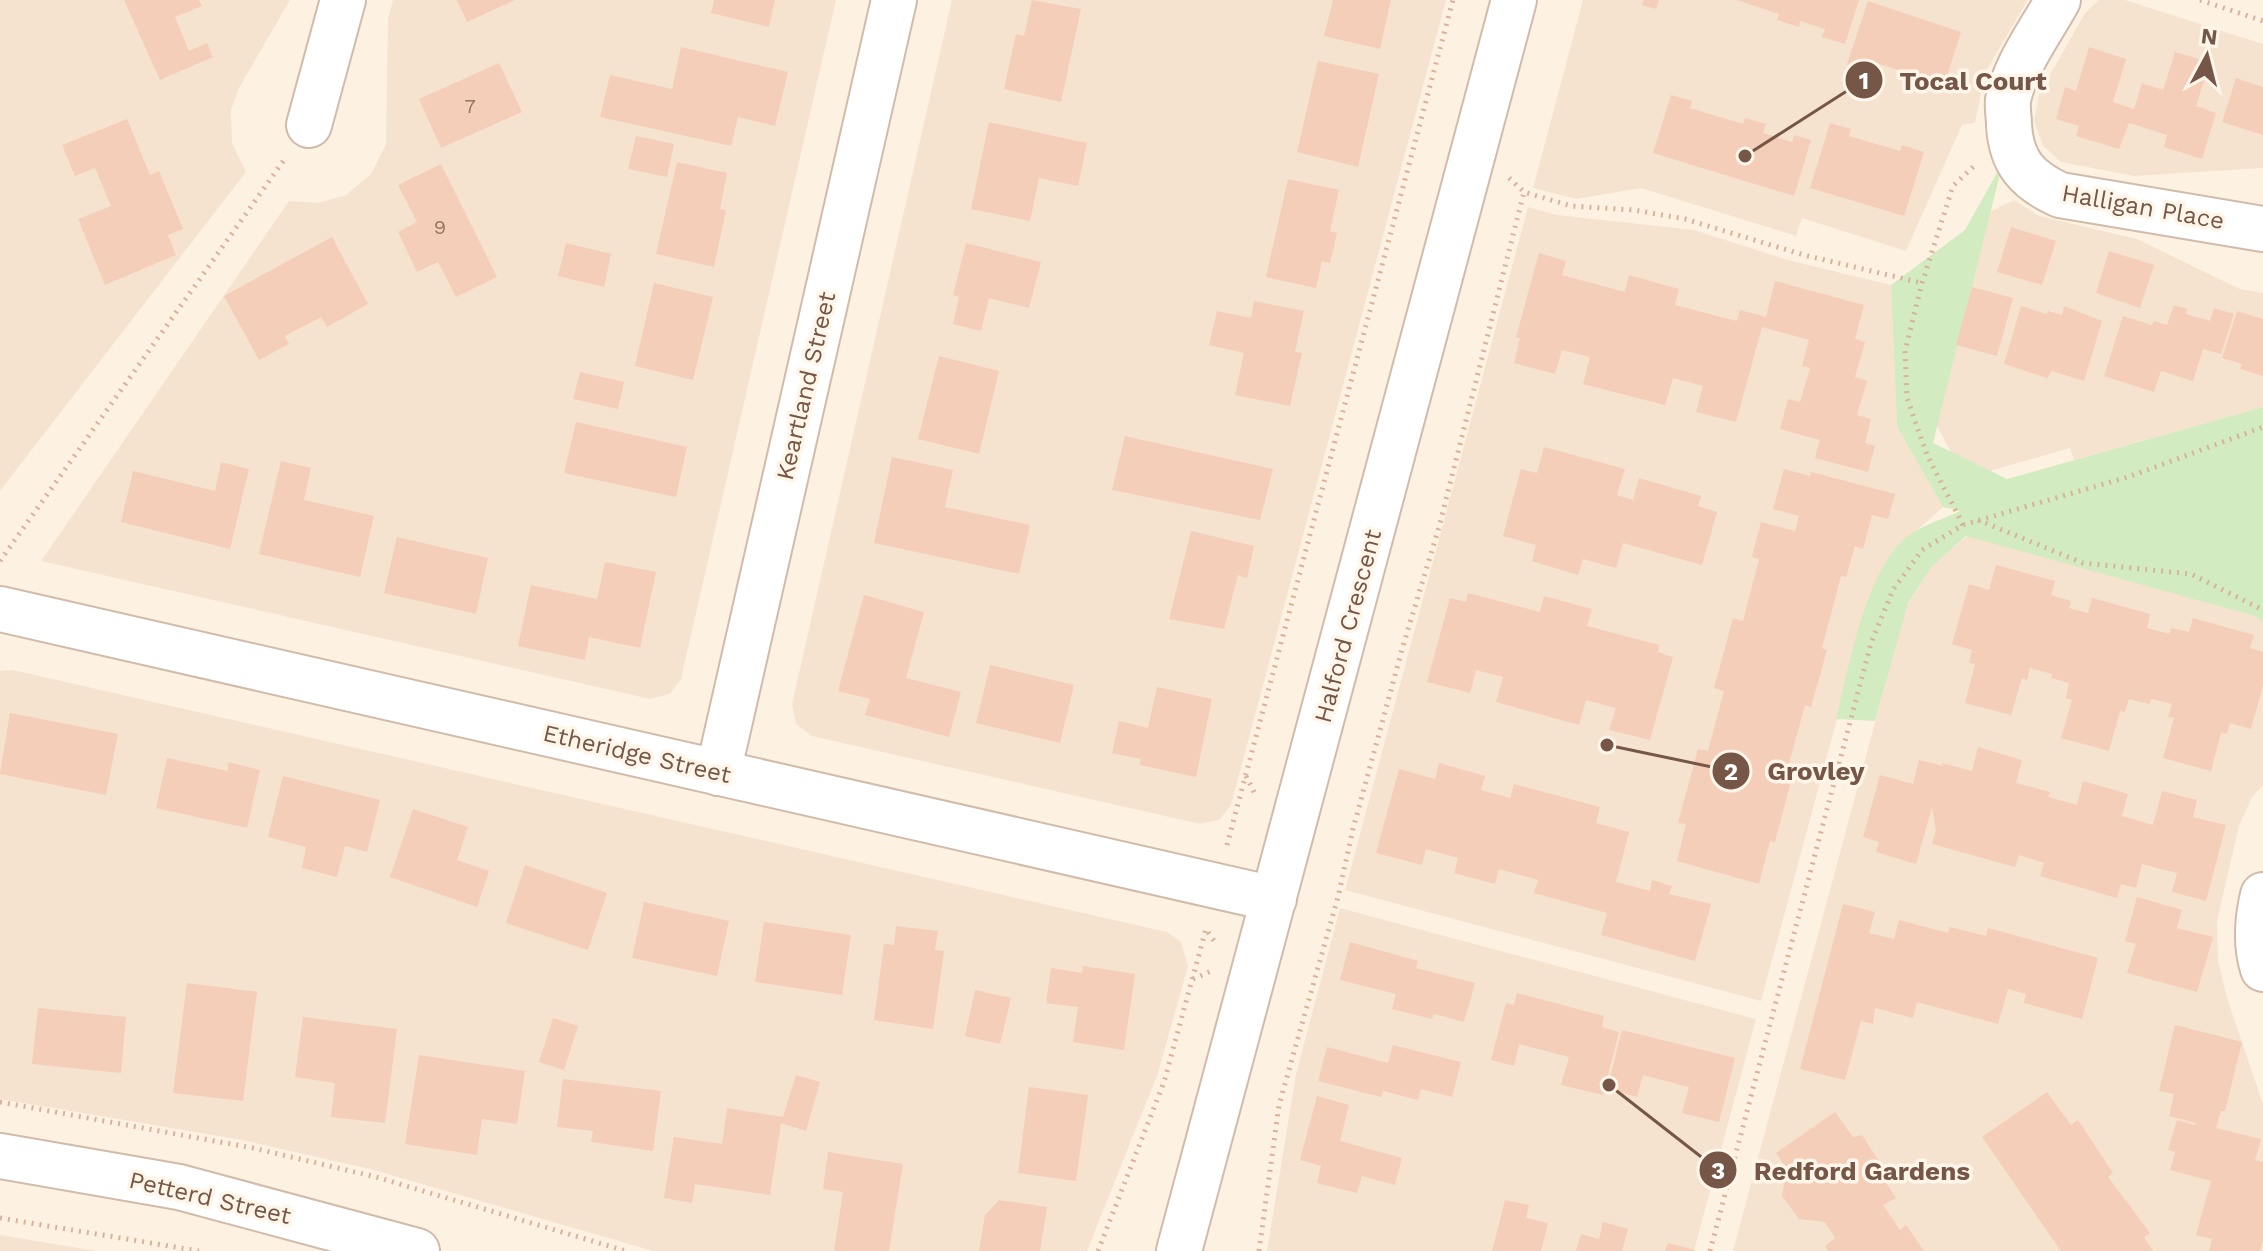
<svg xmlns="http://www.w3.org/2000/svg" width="2263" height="1251" font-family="'Work Sans',sans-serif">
	<rect width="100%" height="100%" fill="#fdf2e2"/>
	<path fill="#f5e3d0" d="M0 0H290L239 88 231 110 232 143 246 172 0 491Z
		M393 0H836L681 679 670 694 650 699 41 561 289 201 318 203 346 195 371 174 386 144 388 19Z
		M952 0H1446L1231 805 1219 820 1200 824 812 736 796 724 792 704Z
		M1583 0H2026L2027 1 1985 73 1975 123 1962 125 1906 251 1802 218 1796 236 1641 188 1576 199 1533 188Z
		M2099 0H2125L2263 44V168L2134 176 2061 162 2043 146 2034 121 2039 94 2085 13Z
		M2014 200 2039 216 2137 239 2240 289 2263 293V407L2074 460 2070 448 1990 471 1955 460 1923 399 1980 217Z
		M1528 207 1557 215 1694 230 1788 260 1891 285 1897 427 1943 507 1898 547 1869 601 1761 1001 1345 890Z
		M1970 534 2255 616 2263 622V785L2252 797 2239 826 2217 921 2218 961 2228 1001 2263 1104V1251H1733L1906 607 1933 564Z
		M13 670 1167 932 1181 942 1188 966 1158 1073 1087 1251H653L370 1169 242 1140 0 1099V671Z
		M1340 908 1756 1019 1694 1251H1267L1296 1074Z
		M0 1235 97 1251H0Z"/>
	<path fill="#d2ebc0" d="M2003 162 1933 443 2007 479 2263 407V622L2255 616 1966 536 1932 566 1908 603 1875 721 1836 719C1849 668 1866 567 1909 535 1923 525 1944 519 1960 511L1943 507 1897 427 1891 285 1965 230Z"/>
	<path fill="#f4ceb8" d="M124 0H199L202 6 175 17 189 51 207 43 213 57 160 80Z
		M457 0H515L467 22Z
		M714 0H775L769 27 711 13Z
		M1032 0 1081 9 1061 102 1004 89 1016 34 1024 36Z
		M1333 0H1391L1380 49 1324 36Z
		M1644 0H1659L1656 9 1642 5Z
		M1737 0H1859L1845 44 1822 37 1825 29 1800 21 1799 27 1777 20 1779 14Z
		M1868 1 1961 32 1942 92 1922 86 1924 78 1873 62 1870 71 1847 64Z
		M681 47 788 72 775 126 738 117 731 146 600 117 610 75 672 89Z
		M2089 47 2126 59 2113 102 2134 109 2142 83 2163 90 2175 52 2210 62 2196 106 2216 113 2202 159 2164 147 2167 135 2129 123 2119 149 2076 136 2079 126 2056 119 2065 87 2076 91Z
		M1318 61 1379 74 1358 167 1297 152Z
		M499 63 522 112 441 148 419 99Z
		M2236 78 2263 87V135L2222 122Z
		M1671 95 1692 101 1690 108 1743 124 1745 118 1766 124 1763 133 1792 142 1794 135 1811 140 1794 196 1653 153Z
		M127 119 150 175 159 171 183 229 168 235 176 255 105 285 78 219 111 206 95 168 75 176 62 145Z
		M989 122 1087 143 1078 186 1039 178 1030 221 971 209Z
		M1830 123 1851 129 1849 136 1900 151 1902 145 1924 152 1904 216 1810 188Z
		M636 136 674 144 667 177 628 169Z
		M677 162 727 173 720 209 726 210 714 267 656 254Z
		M441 164 497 277 456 297 438 262 417 272 398 232 417 222 398 185Z
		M1288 179 1339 190 1330 231 1337 233 1330 263 1322 261 1316 288 1266 277Z
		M2011 227 2056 241 2042 285 1997 272Z
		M332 237 368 304 327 327 321 317 285 336 289 344 259 360 224 296Z
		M566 243 611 254 604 287 558 276Z
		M966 243 1041 262 1029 308 989 298 981 331 953 324 959 297 953 295Z
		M2109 251 2154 265 2140 308 2096 293Z
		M1539 253 1566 261 1562 275 1625 292 1629 275 1679 289 1675 305 1737 321 1740 310 1766 317 1775 281 1864 305 1855 339 1865 342 1855 377 1867 381 1857 415 1871 419 1865 443 1875 446 1868 472 1815 458 1820 440 1780 429 1788 399 1800 402 1810 368 1802 366 1809 340 1762 327 1736 422 1696 412 1703 386 1673 378 1665 405 1583 384 1590 357 1562 350 1555 374 1514 363 1520 338 1516 337Z
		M654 283 713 297 693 380 635 366Z
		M1972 287 2013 298 1997 356 1956 345Z
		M1254 301 1304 311 1295 352 1302 353 1290 406 1235 395 1244 353 1209 345 1217 311 1251 318Z
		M2174 305 2187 309 2186 314 2210 321 2214 308 2234 314 2221 354 2203 349 2193 381 2161 371 2154 392 2104 376 2123 316 2152 325 2154 321 2167 325Z
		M2021 306 2047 314 2048 311 2062 315 2064 306 2102 321 2084 381 2052 371 2047 378 2004 364Z
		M2237 311 2263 319V376L2240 369 2242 364 2222 358Z
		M939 356 999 371 979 454 918 439Z
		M580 372 624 382 618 409 573 399Z
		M576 422 687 447 676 497 564 473Z
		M1125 436 1273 469 1260 520 1112 490Z
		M1544 447 1625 469 1617 495 1633 500 1639 478 1701 496 1698 506 1717 512 1702 565 1623 543 1616 568 1583 559 1578 575 1532 561 1536 545 1503 536 1521 469 1537 473Z
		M892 457 953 470 945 507 1030 525 1019 574 874 543Z
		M281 461 311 468 304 500 374 516 360 577 259 554Z
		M221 462 249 469 230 549 121 522 133 471 215 491Z
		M1784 469 1810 476 1811 472 1895 494 1888 519 1872 515 1863 549 1855 546 1846 577 1841 576 1822 648 1827 650 1811 707 1805 705 1785 779 1791 781 1775 842 1770 841 1759 884 1677 861 1686 824 1678 823 1698 749 1708 751 1724 691 1714 688 1733 618 1743 621 1759 559 1752 557 1761 522 1795 531 1799 516 1773 509Z
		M1191 531 1254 546 1247 578 1238 575 1224 629 1169 619Z
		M397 537 488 558 476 614 384 593Z
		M605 562 656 572 640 648 589 637 585 660 518 646 531 585 597 599Z
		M1996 565 2055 581 2051 595 2071 601 2069 608 2088 613 2092 598 2150 614 2147 628 2169 634 2171 628 2189 632 2193 618 2254 635 2250 648 2263 652V685L2251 729 2230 723 2227 734 2221 733 2211 771 2163 758 2174 718 2168 717 2172 704 2152 699 2149 704 2129 699 2125 712 2120 711 2109 751 2061 738 2072 700 2066 698 2069 683 2051 678 2052 674 2030 668 2027 680 2022 678 2011 715 1965 703 1975 664 1969 663 1972 650 1952 644 1969 584 1989 590Z
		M1468 593 1540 612 1544 596 1592 609 1587 626 1659 645 1658 652 1673 657 1650 740 1609 730 1616 708 1586 700 1579 725 1496 702 1503 677 1476 670 1470 693 1427 682 1450 598 1466 602Z
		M864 595 924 612 906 678 961 692 949 737 865 715 870 699 838 691Z
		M990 665 1074 685 1060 743 976 723Z
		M1157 687 1212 699 1196 777 1140 765 1141 759 1112 753 1119 721 1148 728Z
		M10 713 118 734 106 795 0 774Z
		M1978 747 2022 760 2016 783 2050 792 2048 797 2077 805 2083 781 2128 794 2122 816 2153 825 2162 791 2197 800 2193 817 2226 825 2206 901 2172 892 2177 873 2142 864 2136 888 2121 884 2117 898 2040 876 2044 863 2019 855 2015 867 1932 844 1936 830 1932 807 1916 864 1876 852 1879 842 1863 837 1880 775 1913 784 1919 760 1943 766 1942 763 1972 771Z
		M167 758 228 771V762L260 770 247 828 156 808Z
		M1439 763 1485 776 1481 790 1510 798 1514 784 1600 807 1596 823 1629 832 1616 882 1650 891 1652 880 1672 886 1669 894 1711 904 1695 961 1601 935 1607 913 1534 893 1538 880 1499 869 1495 884 1454 873 1458 858 1426 849 1422 865 1376 853 1399 769 1435 779Z
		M283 776 380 800 367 852 345 846 337 877 302 868 306 847 268 837Z
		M413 809 468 827 457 860 489 871 477 907 390 877Z
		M525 865 607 893 588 950 506 923Z
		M2137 897 2182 910 2177 928 2213 937 2197 992 2127 973 2136 944 2125 941Z
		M644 902 729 921 717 976 632 958Z
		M1843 904 1875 912 1869 933 1894 939 1899 920 1948 933 1950 927 1986 936 1988 928 2098 958 2082 1019 2024 1003 2026 994 2008 989 1998 1024 1917 1002 1913 1018 1875 1008 1873 1024 1861 1021 1845 1080 1800 1069Z
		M764 922 851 935 842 995 755 982Z
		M896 926 938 931 935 950 944 951 933 1029 874 1020 884 944 894 945Z
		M1350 942 1418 961 1416 968 1475 983 1464 1022 1434 1014 1432 1019 1392 1009 1396 994 1340 980Z
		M1083 966 1135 974 1124 1050 1073 1042 1078 1007 1046 1003 1051 968 1082 973Z
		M187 983 257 992 243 1101 173 1093Z
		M975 990 1011 998 1000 1044 965 1036Z
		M1517 993 1604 1016 1602 1027 1619 1032 1603 1095 1561 1085 1569 1057 1519 1044 1514 1066 1491 1060 1506 1003 1514 1005Z
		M38 1008 126 1017 121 1073 32 1064Z
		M303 1017 397 1029 385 1123 331 1117 335 1083 295 1077Z
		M553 1018 578 1026 564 1070 539 1062Z
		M2175 1025 2242 1042 2225 1111H2221L2216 1128 2261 1139 2255 1160 2263 1162V1241L2260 1251H2209L2212 1239 2196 1235 2211 1181 2170 1170 2175 1152 2168 1150 2177 1120 2195 1125 2196 1123 2169 1116 2174 1094 2159 1091Z
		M1622 1030 1735 1058 1719 1122 1682 1113 1689 1087 1643 1075 1637 1097 1607 1089Z
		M1393 1045 1461 1062 1452 1097 1421 1089 1418 1100 1383 1091 1381 1097 1318 1081 1327 1047 1388 1063Z
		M419 1055 525 1071 517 1124 482 1119 477 1155 405 1144Z
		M796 1075 820 1082 806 1131 781 1123 770 1195 695 1184 692 1203 664 1198 674 1137 722 1144 727 1108 783 1117Z
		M563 1079 661 1091 653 1151 591 1142 593 1131 557 1127Z
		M1029 1087 1088 1095 1076 1181 1018 1173Z
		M2047 1092 2071 1125 2078 1120 2113 1173 2108 1177 2150 1233 2144 1237 2153 1251H2061L1982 1137Z
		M1317 1096 1349 1105 1340 1141 1402 1158 1395 1185 1362 1176 1357 1193 1317 1183 1321 1166 1300 1160Z
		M1835 1112 1853 1137 1862 1135 1884 1169 1879 1172 1896 1198 1883 1205 1900 1230 1906 1225 1924 1251H1828L1825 1246 1835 1238 1825 1222 1799 1219 1782 1196 1787 1169 1776 1153Z
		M828 1152 903 1164 889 1251H834L843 1192 823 1189Z
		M999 1200 1047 1207 1040 1251H979L985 1215Z
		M1505 1200 1529 1205 1526 1218 1548 1223 1541 1251H1492Z
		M1603 1222 1628 1229 1622 1251H1576L1581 1234 1599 1239Z
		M1668 1243 1695 1250 1694 1251H1665Z"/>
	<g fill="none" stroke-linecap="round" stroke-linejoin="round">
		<g stroke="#d1bbab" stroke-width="48">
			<path id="minor" d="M2058 0C2041 31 2015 65 2008 100 2007 108 2009 117 2009 125 2011 162 2027 180 2060 195L2263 229
				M309 125 343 0
				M0 609 1274 899
				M718 773 894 0
				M2263 895C2257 920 2255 944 2263 969
				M0 1156 179 1187 417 1251
				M1179 1251 1514 0"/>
		</g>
		<path stroke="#d9b29b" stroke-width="5" stroke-dasharray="2 6" stroke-linecap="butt" d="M2200 0 2263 21
			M1509 178 1524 192 1571 206 1634 210 1685 219 1804 255 1922 283
			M1978 520 2083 563 2191 574 2263 610
			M1963 525 1927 455 1907 398 1905 351 1922 283 1953 186 1975 165
			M0 561 284 160
			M1246 776 1256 796
			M1227 845 1453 0
			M1193 979 1211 971
			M0 1102 253 1148 376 1177 626 1251
			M0 1218 199 1251
			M1098 1251 1164 1082 1206 929 1217 945
			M1259 1251 1279 1105 1338 897 1353 829 1403 646 1439 527 1524 192
			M1710 1251 1871 643 1893 590 1922 550 1963 525 2131 476 2263 427"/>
		<use href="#minor" stroke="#fff" stroke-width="44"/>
	</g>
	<g text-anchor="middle" stroke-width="7" stroke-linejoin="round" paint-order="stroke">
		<g font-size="20" fill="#967563">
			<text x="470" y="113">7</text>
			<text x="440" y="234">9</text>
		</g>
		<g font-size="24" fill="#765747" stroke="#fff6e9">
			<text transform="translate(2143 207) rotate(10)" y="8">Halligan Place</text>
			<text transform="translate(806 386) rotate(-77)" y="8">Keartland Street</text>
			<text transform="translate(1348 626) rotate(-75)" y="8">Halford Crescent</text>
			<text transform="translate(637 754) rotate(13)" y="8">Etheridge Street</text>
			<text transform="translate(210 1198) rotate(13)" y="8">Petterd Street</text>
		</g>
	</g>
	<path fill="none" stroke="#765747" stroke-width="3" d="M1745 156L1864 80M1607 745L1731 771M1609 1085L1718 1170"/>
	<g fill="#765747" stroke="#fff6e9" stroke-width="3">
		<circle cx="1745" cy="156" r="8"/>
		<circle cx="1607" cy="745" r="8"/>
		<circle cx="1609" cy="1085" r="8"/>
		<circle cx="1864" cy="80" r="20"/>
		<circle cx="1731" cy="771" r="20"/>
		<circle cx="1718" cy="1170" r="20"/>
	</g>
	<g font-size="24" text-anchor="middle" font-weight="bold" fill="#fff">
		<text x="1864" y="89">1</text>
		<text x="1731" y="780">2</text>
		<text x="1718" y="1179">3</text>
	</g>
	<g font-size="26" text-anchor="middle" font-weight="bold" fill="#765747" stroke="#fff6e9" stroke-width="7" stroke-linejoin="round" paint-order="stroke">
		<text x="1973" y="90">Tocal Court</text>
		<text x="1816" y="780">Grovley</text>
		<text x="1862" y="1180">Redford Gardens</text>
	</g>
	<g transform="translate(2207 56) rotate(7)" stroke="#fff6e9" stroke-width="6" paint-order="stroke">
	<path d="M0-6L14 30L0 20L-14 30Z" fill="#765747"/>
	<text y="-12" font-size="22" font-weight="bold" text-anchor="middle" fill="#765747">N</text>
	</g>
</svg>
